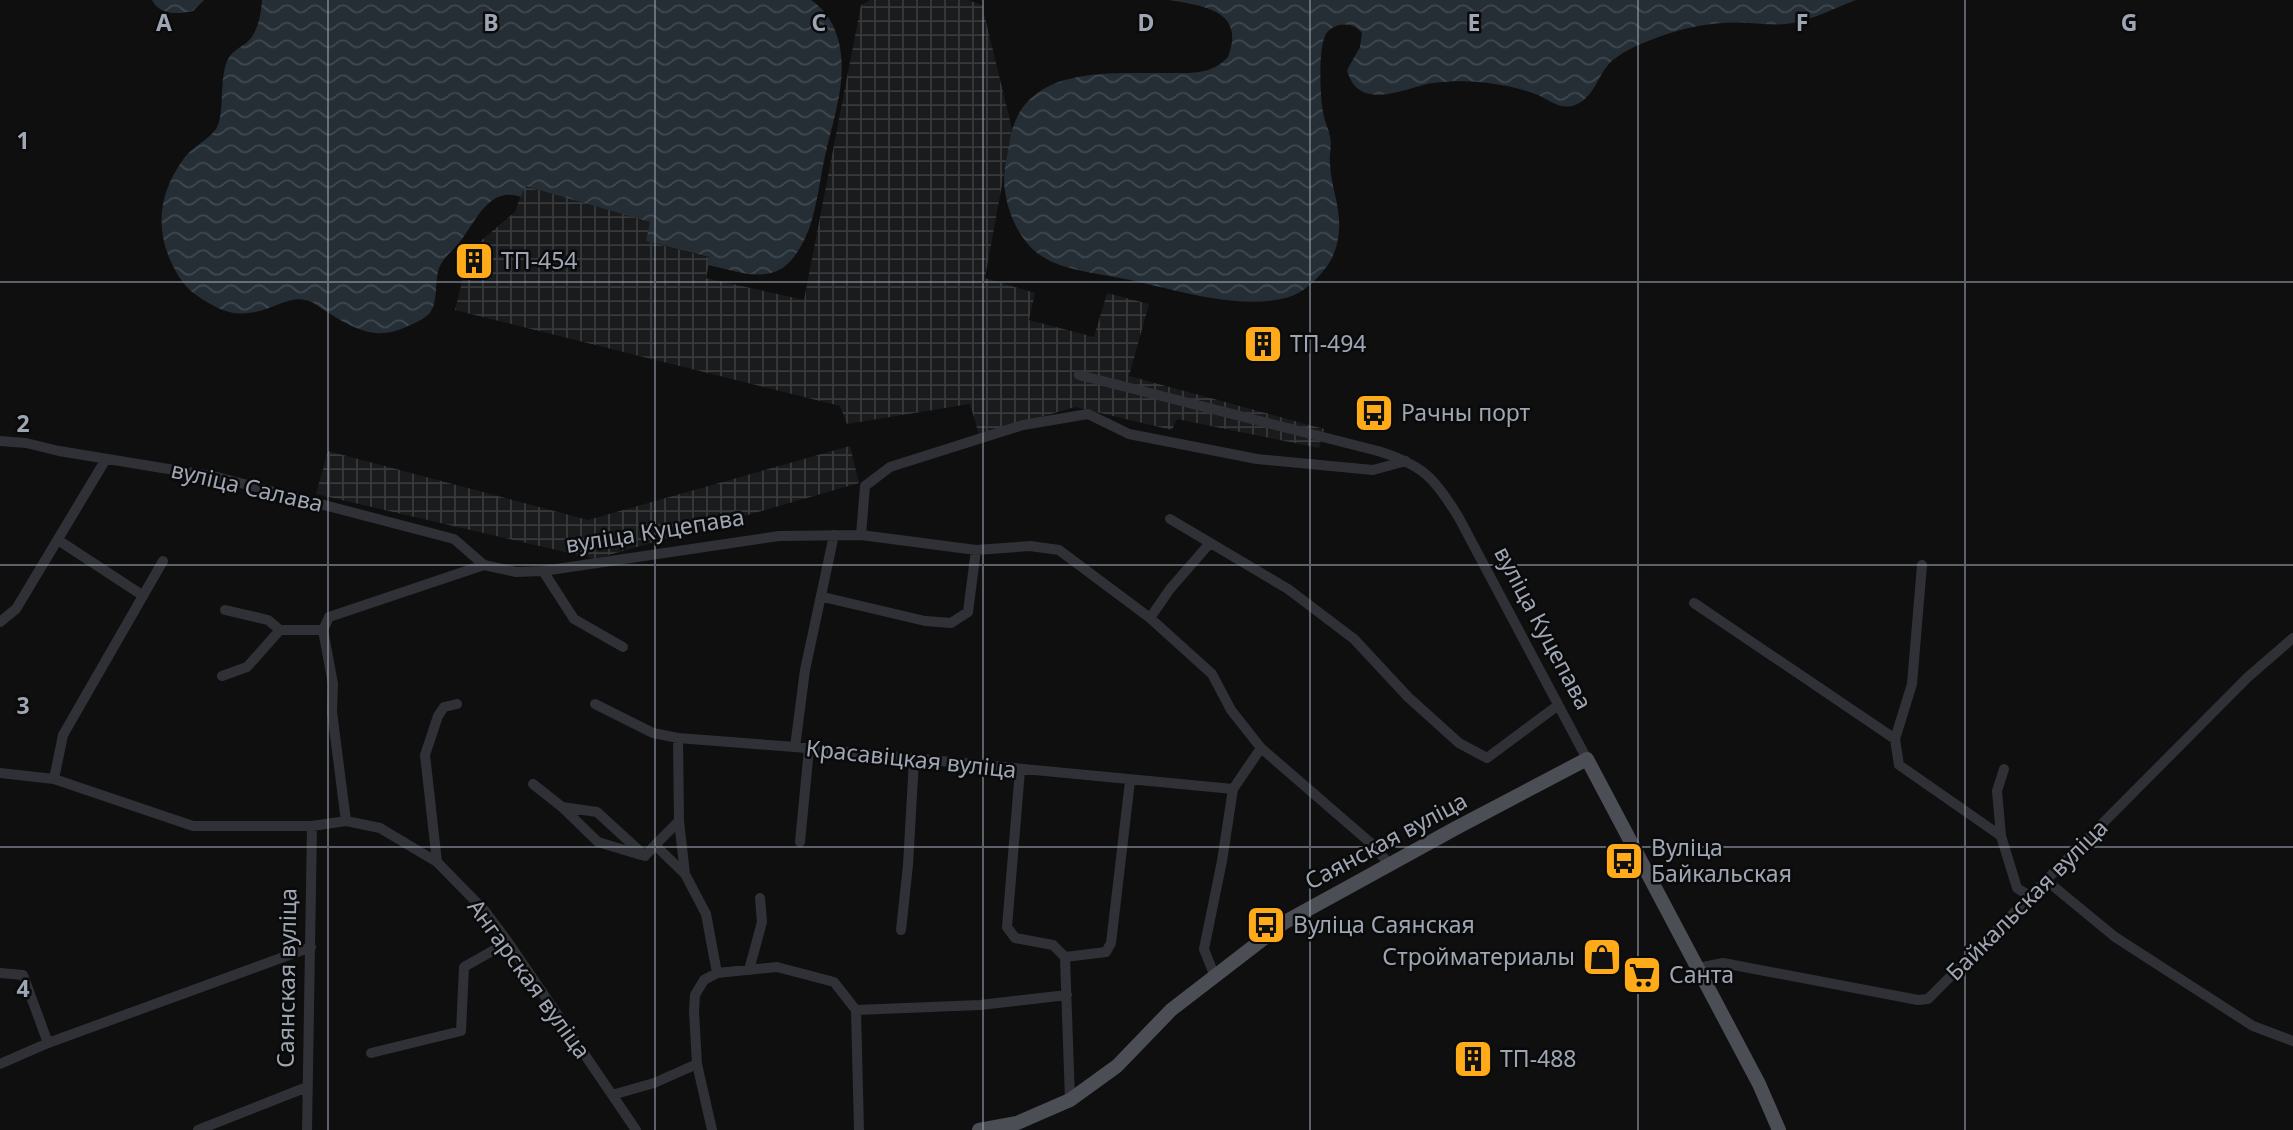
<svg xmlns="http://www.w3.org/2000/svg" width="2293" height="1130" font-family="'Noto Sans',sans-serif">
	<defs>
		<pattern id="industrial-grid" width="8" height="8" patternUnits="userSpaceOnUse" patternTransform="scale(1.75)"><rect width="8" height="8" fill="#1a1b1d"/><path d="M0 4h8M4 0v8" fill="none" stroke="#38393b"/></pattern>
		<pattern id="water-waves" width="16" height="10" patternUnits="userSpaceOnUse" patternTransform="scale(1.75)"><rect width="16" height="10" fill="#252e35"/><path d="M0 5q4-4 8 0t8 0" fill="none" stroke="#414950"/></pattern>
	</defs>
	<rect width="100%" height="100%" fill="#0f0f10"/>
	<path fill="url(#industrial-grid)" d="M870 0H968L982 5 1012 129 985 278 1035 293 1029 320 1094 337 1107 293 1149 304 1129 376 1324 429 1319 448 1177 419 1172 430 1075 407 979 435 970 404 847 424 840 406 455 310 470 250 515 212 524 186 651 222 646 241 710 258 706 278 804 300 861 5Z
		M850 446 859 483 595 559 316 494 328 451 588 520Z"/>
	<path fill="url(#water-waves)" d="M152 0H204L193 11C178 14 160 16 152 0Z
		M262 0H811C829 12 839 33 841 55 845 88 832 124 825 156 820 180 817 206 809 229 803 244 793 264 777 271 756 280 729 269 708 265L709 257 646 241 650 222 525 186 521 197C490 186 477 219 462 239 455 249 444 256 439 268 434 282 439 302 429 314 423 320 414 323 406 327 374 342 351 327 324 310 318 306 312 301 305 300 293 297 280 304 269 308 237 319 223 313 196 295 185 287 179 278 173 266 154 229 159 191 185 157 194 146 208 140 216 129 225 116 219 80 227 61 231 52 238 49 246 43 258 34 261 14 262 0Z
		M1169 0H1856C1834 8 1811 21 1786 24 1774 25 1762 24 1749 23 1718 21 1685 27 1656 38 1642 43 1625 50 1613 60 1597 73 1595 100 1572 106 1559 109 1549 100 1538 95 1513 85 1481 81 1455 81 1444 82 1434 82 1423 85 1397 92 1357 109 1347 70L1360 47 1362 33C1357 26 1348 23 1339 25 1335 26 1329 29 1326 34 1318 47 1320 96 1323 112 1324 121 1329 129 1330 137 1332 146 1329 155 1330 164 1331 187 1341 208 1339 231 1338 245 1333 260 1324 270 1313 284 1299 296 1281 299 1231 309 1174 289 1125 279 1098 273 1063 271 1040 255 1020 241 1008 214 1005 191 1002 176 1007 159 1009 144 1021 63 1108 74 1169 73 1192 73 1211 75 1228 57 1246 10 1203 6 1169 0Z"/>
	<g fill="none" stroke-linecap="round" stroke-linejoin="round">
		<path stroke="#303136" stroke-width="10" d="M1079 375 1378 451C1423 465 1435 478 1459 518L1587 759
			M0 441 26 443 59 451 217 477 454 539 484 565 516 572 543 571 779 536 861 535 976 550 1030 546 1059 550 1150 618 1212 674 1231 710 1261 748 1373 845 1390 865
			M1170 519 1288 589 1354 639 1408 697 1459 743 1487 758 1557 706
			M861 535 865 486 890 467 1023 425 1088 414 1129 434 1257 459 1373 470 1406 461
			M58 540 142 595
			M1922 565 1912 684 1895 739 1899 765 2001 836
			M543 571 574 619 623 647
			M823 597 925 621 951 623 968 612 976 550
			M1694 603 1895 739
			M225 610 268 620 280 630H323
			M1150 618 1170 589 1210 543
			M0 622 16 609 106 459
			M222 676 247 667 280 630
			M595 704 653 733 678 738 795 747 1233 789
			M678 738 679 821 685 874 706 914 717 973 704 980 695 995 694 1011 697 1064 712 1130
			M795 747 805 670 834 535
			M2004 769 1997 791 2001 836 2017 888 2031 897
			M1020 770 1007 927 1015 938 1053 945 1065 957
			M0 773 54 779 193 826H312L346 821 380 828 437 862 484 910 508 942 636 1130
			M54 779 63 735 163 561
			M533 784 562 807 597 812 645 856 655 845
			M562 807 598 842 641 855
			M346 821 332 712 333 684 323 630 329 617 484 565
			M679 821 655 845 685 874
			M800 842 809 749
			M437 862 425 755 438 716 444 707 457 704
			M2047 881 2115 937 2253 1026 2293 1041
			M901 930 908 865 914 760
			M1065 957 1106 952 1111 943 1130 781
			M1065 957 1070 1100
			M1698 968 1723 963 1918 1000 1928 999 2248 677 2293 638
			M749 970 762 922 760 898
			M0 973 23 975 48 1043
			M717 973 777 967 834 982 856 1010
			M1215 977 1204 949 1222 861 1233 789 1261 748
			M856 1010 980 1005 1067 995
			M856 1010 859 1130
			M371 1053 461 1031 464 967 508 942
			M0 1064 48 1043 311 947
			M612 1095 654 1083 697 1064
			M198 1130 307 1087
			M307 1130 312 826"/>
		<path stroke="#4b4e55" stroke-width="14" d="M979 1130 1017 1123 1070 1100 1117 1066 1171 1010 1285 922 1456 828 1587 759 1759 1084 1779 1130"/>
	</g>
	<path fill="none" stroke="#9ea5b3" stroke-width="2" stroke-opacity="0.55" d="M328 0V1130M655 0V1130M983 0V1130M1310 0V1130M1638 0V1130M1965 0V1130M0 282H2293M0 565H2293M0 847H2293"/>
	<defs>
		<g id="building-square" transform="scale(2.0125)"><rect x="-9" y="-9" width="18" height="18" rx="4" fill="#ffaa18" stroke="#0a0a0b"/><path d="M-4-6H4V6H1V3H-1V6H-4ZM-2.5-4.3h1.7v1.8h-1.7ZM.8-4.3h1.7v1.8H.8ZM-2.5-1h1.7V.8h-1.7ZM.8-1h1.7V.8H.8Z" fill="#111"/></g>
		<g id="bus-square" transform="scale(2.0125)"><rect x="-9" y="-9" width="18" height="18" rx="4" fill="#ffaa18" stroke="#0a0a0b"/><path d="M-5-6H5V4H4V6H2V4H-2V6H-4V4H-5ZM-3.5-4V0h7V-4ZM-3.5 1.2v1.5H-2V1.2ZM2 1.2v1.5H3.5V1.2Z" fill="#111"/></g>
		<g id="shop-square" transform="scale(2.0125)"><rect x="-9" y="-9" width="18" height="18" rx="4" fill="#ffaa18" stroke="#0a0a0b"/><path d="M-5-2.5h2.3a2.7 3.5 0 0 1 5.4 0H5L5.5 6h-11ZM-1.5-2.5h3a1.5 2.3 0 0 0-3 0Z" fill="#111"/></g>
		<g id="supermarket-square" transform="scale(2.0125)"><rect x="-9" y="-9" width="18" height="18" rx="4" fill="#ffaa18" stroke="#0a0a0b"/><path d="M-6-5.5h2.5l.6 2H6L4.5 2H-2.5L-4.4-4H-6ZM-1.5 3.2a1.3 1.3 0 1 0 .1 0ZM3 3.2a1.3 1.3 0 1 0 .1 0Z" fill="#111"/></g>
	</defs>
	<g fill-rule="evenodd">
		<use href="#building-square" x="474" y="261"/>
		<use href="#building-square" x="1263" y="344"/>
		<use href="#bus-square" x="1374" y="413"/>
		<use href="#bus-square" x="1624" y="861"/>
		<use href="#bus-square" x="1266" y="925"/>
		<use href="#shop-square" x="1602" y="957"/>
		<use href="#supermarket-square" x="1642" y="975"/>
		<use href="#building-square" x="1473" y="1059"/>
	</g>
	<g text-anchor="middle" stroke-width="5" stroke-linejoin="round" paint-order="stroke">
		<g font-size="23" fill="#9ea5b3" stroke="#0a0a0b" text-anchor="start">
			<text x="501" y="269">ТП-454</text>
			<text x="1290" y="352">ТП-494</text>
			<text x="1401" y="421">Рачны порт</text>
			<text x="1651" y="856">Вуліца<tspan x="1651" dy="26">Байкальская</tspan></text>
			<text x="1293" y="933">Вуліца Саянская</text>
			<text x="1575" y="965" text-anchor="end">Стройматериалы</text>
			<text x="1669" y="983">Санта</text>
			<text x="1500" y="1067">ТП-488</text>
		</g>
		<g font-size="23" fill="#9ea5b3" stroke="#0a0a0b">
			<text transform="translate(247 487) rotate(13)" y="8">вуліца Салава</text>
			<text transform="translate(655 531) rotate(-9)" y="8">вуліца Куцепава</text>
			<text transform="translate(1543 628) rotate(62)" y="8">вуліца Куцепава</text>
			<text transform="translate(911 759) rotate(6)" y="8">Красавіцкая вуліца</text>
			<text transform="translate(1386 841) rotate(-28)" y="8">Саянская вуліца</text>
			<text transform="translate(2027 900) rotate(-45)" y="8">Байкальская вуліца</text>
			<text transform="translate(287 978) rotate(-89)" y="8">Саянская вуліца</text>
			<text transform="translate(529 979) rotate(54)" y="8">Ангарская вуліца</text>
		</g>
	</g>
	<g font-size="23" text-anchor="middle" font-weight="bold" fill="#9ea5b3" stroke="#0a0a0b" stroke-width="5" stroke-linejoin="round" paint-order="stroke">
		<text x="164" y="31">A</text>
		<text x="491" y="31">B</text>
		<text x="819" y="31">C</text>
		<text x="1146" y="31">D</text>
		<text x="1474" y="31">E</text>
		<text x="1802" y="31">F</text>
		<text x="2129" y="31">G</text>
		<text x="23" y="149">1</text>
		<text x="23" y="432">2</text>
		<text x="23" y="714">3</text>
		<text x="23" y="997">4</text>
	</g>
</svg>
